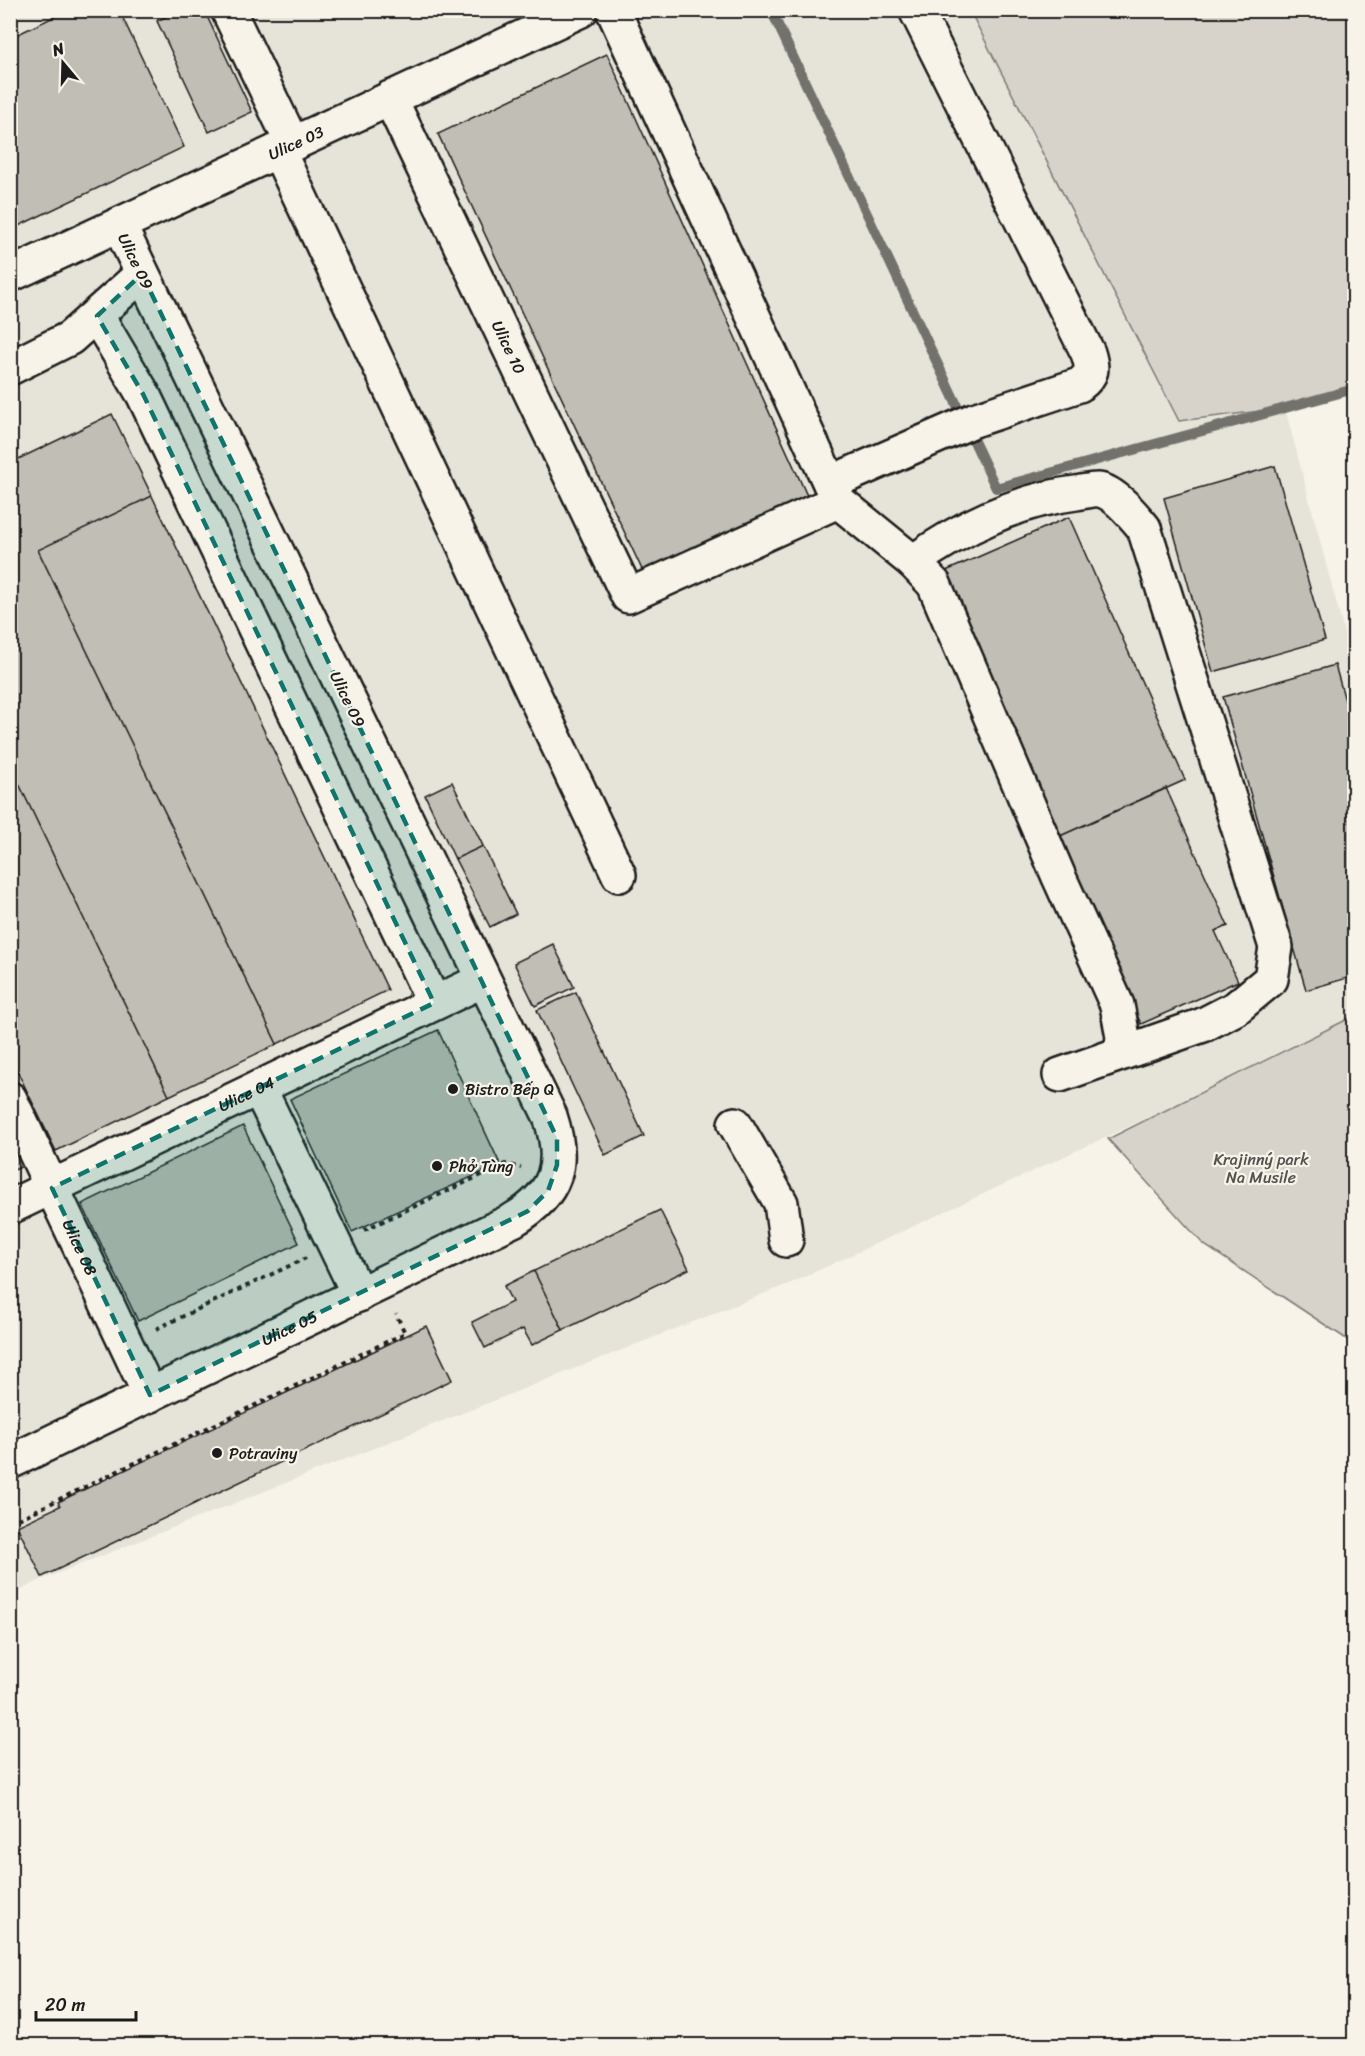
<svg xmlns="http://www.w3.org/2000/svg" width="1365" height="2056" font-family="Sriracha,sans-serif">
	<rect width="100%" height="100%" fill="#f7f3e8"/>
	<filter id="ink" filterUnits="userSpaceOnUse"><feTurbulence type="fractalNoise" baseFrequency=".0167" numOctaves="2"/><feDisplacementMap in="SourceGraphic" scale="12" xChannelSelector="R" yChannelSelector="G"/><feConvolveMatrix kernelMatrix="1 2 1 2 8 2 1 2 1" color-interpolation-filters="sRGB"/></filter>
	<g filter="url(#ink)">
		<path fill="#e6e3d9" d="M11 11H970L1179 421 1285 408 1354 670V1022L791 1283 43 1579 11 1595Z"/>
		<path fill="#d7d3cb" stroke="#7a7874" stroke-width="1.5" d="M970 11H1354V387L1285 408 1179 421Z
			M1354 1016V1344L1203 1244 1108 1139Z"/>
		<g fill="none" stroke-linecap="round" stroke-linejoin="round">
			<path stroke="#72716c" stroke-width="10" d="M771 10 996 488 1354 389"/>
		</g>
		<path fill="#c0beb5" stroke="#1c1c1c" stroke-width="1.5" d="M68 10H119L184 147 10 230V38Z
			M179 10H204L252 112 209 132 157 21Z
			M607 54 808 498 645 576 438 134Z
			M112 414 152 496 38 550 277 1044 169 1096 10 765V463Z
			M1275 466 1325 640 1213 672 1164 498Z
			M152 496 388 990 277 1044 38 550Z
			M1069 517 1185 780 1058 837 946 571Z
			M1335 665 1354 732V976L1306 990 1223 697Z
			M10 765 169 1096 56 1151 10 1056Z
			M452 782 483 846 455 859 425 795Z
			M1166 788 1228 926 1215 931 1238 981 1141 1024 1058 837Z
			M483 846 516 914 490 927 455 859Z
			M553 944 574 987 535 1006 514 963Z
			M576 992 644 1136 605 1155 537 1010Z
			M438 1030 500 1164 352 1232 290 1099Z
			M243 1126 299 1243 138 1321 82 1204Z
			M10 1135 25 1165 10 1172Z
			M660 1210 689 1269 563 1330 534 1271Z
			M534 1271 563 1330 532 1345 523 1329 485 1348 472 1322 512 1302 504 1286Z
			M426 1326 452 1380 42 1577 17 1526 60 1506 58 1502Z"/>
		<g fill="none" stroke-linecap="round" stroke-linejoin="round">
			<g stroke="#1c1c1c" stroke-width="38">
				<g id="minor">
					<path d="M228 10 292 143"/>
					<path id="s1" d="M390 98 628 596 838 501 613 10"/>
					<path d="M278 150 619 875"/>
					<path id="s2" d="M10 275 581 10"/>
					<path d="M97 316 143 394 434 1003"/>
					<path d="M10 368 70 338 142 274"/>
					<path d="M830 483 974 420 1079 385C1093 375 1093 369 1088 353L916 10"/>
					<path d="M838 501 913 562 934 584 1059 877 1117 1005 1123 1037 1121 1052"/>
					<path d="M913 562C960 528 1018 500 1076 493 1083 492 1093 489 1099 490 1114 492 1134 516 1144 528L1276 947 1271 979 1236 1008 1203 1025 1060 1075"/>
					<path d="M259 1088 359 1295"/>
					<path id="s3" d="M10 1099 150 1395"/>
					<path d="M735 1124 781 1203 786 1240"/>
					<path id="s4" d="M10 1207 483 980"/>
					<path id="s5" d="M10 1462 513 1220C557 1194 566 1164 550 1116L119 225"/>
				</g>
			</g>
			<path stroke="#1c1c1c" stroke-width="4" stroke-dasharray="4.5 4.5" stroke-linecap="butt" d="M364 1230 505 1164 521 1168
				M156 1329 306 1258
				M10 1523 405 1333 396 1314"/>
			<use href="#minor" stroke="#f7f3e8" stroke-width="33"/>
		</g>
	</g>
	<path fill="#0f766e" fill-opacity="0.2" stroke="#0f766e" stroke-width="4.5" stroke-dasharray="12 8" stroke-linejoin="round" d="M142 274 557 1138V1165L548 1191 528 1211 150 1395 52 1188 434 1003 143 394 97 316Z"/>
	<g fill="#1c1c1c" stroke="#f7f3e8" stroke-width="2">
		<circle cx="453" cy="1089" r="6"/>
		<circle cx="437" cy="1166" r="6"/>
		<circle cx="217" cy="1453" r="6"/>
	</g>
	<g text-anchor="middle" stroke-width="4.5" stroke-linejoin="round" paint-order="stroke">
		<g font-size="16" fill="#1c1c1c" stroke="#f7f3e8">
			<text dy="6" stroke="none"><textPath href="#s2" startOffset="315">Ulice 03</textPath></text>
			<text transform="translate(136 261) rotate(64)" y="6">Ulice 09</text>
			<text dy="6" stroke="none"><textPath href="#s1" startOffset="276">Ulice 10</textPath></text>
			<text transform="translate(348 699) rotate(64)" y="6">Ulice 09</text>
			<text dy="6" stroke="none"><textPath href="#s4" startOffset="262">Ulice 04</textPath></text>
			<text dy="6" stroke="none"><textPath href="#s3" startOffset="164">Ulice 08</textPath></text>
			<text dy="6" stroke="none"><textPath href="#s5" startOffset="310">Ulice 05</textPath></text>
		</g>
		<g font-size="16" fill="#1c1c1c" stroke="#f7f3e8" text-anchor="start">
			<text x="465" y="1095">Bistro Bếp Q</text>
			<text x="449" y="1172">Phở Tùng</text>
			<text x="229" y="1459">Potraviny</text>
		</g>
		<g font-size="16" fill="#545351" stroke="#f7f3e8">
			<text x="1261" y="1165">Krajinný park<tspan x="1261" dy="18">Na Musile</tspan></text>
		</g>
	</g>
	<rect width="1365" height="2056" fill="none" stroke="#f7f3e8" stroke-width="36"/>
	<rect x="18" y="18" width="1329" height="2020" fill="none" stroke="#1c1c1c" stroke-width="2" filter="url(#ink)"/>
	<g transform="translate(63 63) rotate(341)" stroke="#f7f3e8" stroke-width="4.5" paint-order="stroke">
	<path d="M0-4.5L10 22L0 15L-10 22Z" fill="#1c1c1c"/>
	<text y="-9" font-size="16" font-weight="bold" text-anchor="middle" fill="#1c1c1c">N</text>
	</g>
	<path d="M36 2011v9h100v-9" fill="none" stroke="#1c1c1c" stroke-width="3"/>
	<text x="45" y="2011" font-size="18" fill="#1c1c1c" stroke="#f7f3e8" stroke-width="4.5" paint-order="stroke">20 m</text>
</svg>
